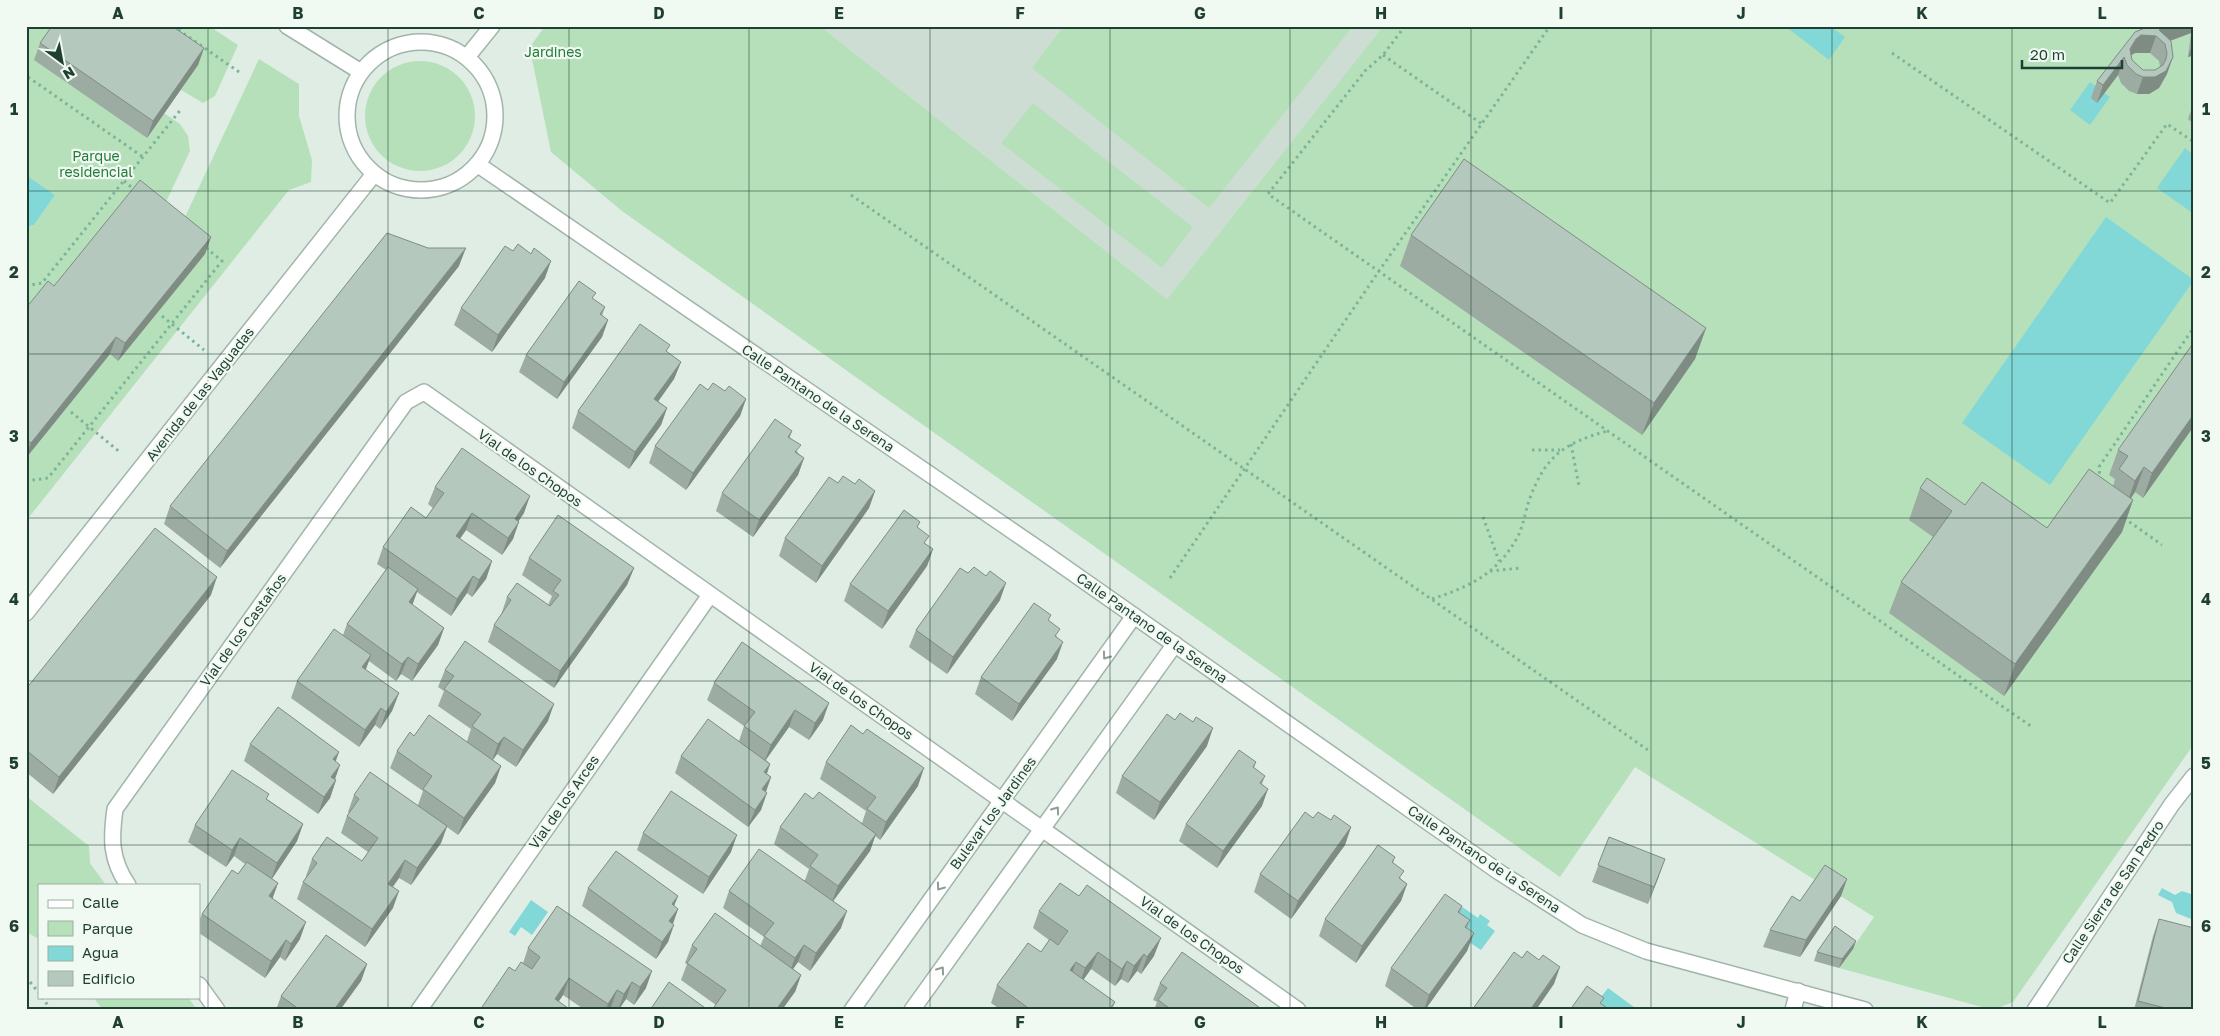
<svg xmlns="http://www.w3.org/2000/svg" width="2220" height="1036" font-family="'Golos Text',sans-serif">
	<rect width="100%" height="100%" fill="#e0ede5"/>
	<path fill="#ceddd3" d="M820 26H1383L1167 299Z"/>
	<path fill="#b6e0ba" d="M26 26H58L146 138 164 113 180 124 188 136 190 151 159 217 48 304 26 317V227L34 225 55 195 26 175Z
		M141 26H209L238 45 215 96 203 103 181 90 197 65Z
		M545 26H820L1167 299 1383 26H2194V744L2013 1002 1993 1010 1839 968 1874 917 1635 767 1560 877 622 211 551 152 532 59V44Z
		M1064 26H1353L1209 208 1032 68Z
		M259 59 299 84V116L312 160 311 182 289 190 26 521V458L110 354 118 360Z
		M365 116a55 55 0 1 1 110 0a55 55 0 1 1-110 0Z
		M1033 103 1193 227 1162 268 1001 143Z
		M26 796 89 846 90 863 106 885H39V939L26 932Z
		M93 997H188L197 1010H103Z"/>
	<path fill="#81d8d7" d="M1785 26H1830L1845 37 1829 60Z
		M2090 82 2110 97 2090 125 2070 110Z
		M2185 148 2194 155V214L2157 188Z
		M26 175 55 195 34 225 26 227Z
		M2106 217 2194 280 2050 485 1962 423Z
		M2162 888 2175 895 2182 891 2194 895V920L2176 913 2172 902 2158 895Z
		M531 900 548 912 532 935 521 927 515 936 509 932Z
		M1461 906 1478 918 1480 914 1490 921 1487 925 1495 931 1481 950 1469 942 1453 917Z
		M1608 988 1638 1010H1602L1595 1005Z"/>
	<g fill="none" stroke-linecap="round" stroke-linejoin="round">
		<g stroke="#a2b5ab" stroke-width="18">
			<path id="service" d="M128 885C110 859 111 838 115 809L406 402 424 392 1298 1010
				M199 985 217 1010
				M419 1010 710 595
				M852 1010 1134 616
				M912 1010 1175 644
				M1793 1010 1798 991"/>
		</g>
		<g stroke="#a2b5ab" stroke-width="18">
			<path id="minor" d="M287 26 361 72
				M347 116a74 74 0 1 1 148 0a74 74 0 1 1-148 0Z
				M467 57 492 26
				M477 164 1043 552 1499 872 1582 925 1646 951 1865 1010
				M26 613 374 174
				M2035 1010 2172 804 2194 776"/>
		</g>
		<path stroke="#7cb499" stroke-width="3" stroke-dasharray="2.5 4" stroke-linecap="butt" d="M173 26 239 72
			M1405 26 1383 55 1365 71 1268 194 2032 727
			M1892 53 2110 203 2167 124 2194 142
			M1383 55 1482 124
			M28 77 143 157
			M124 181 136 191
			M851 195 1648 750
			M26 286 42 283 182 108
			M162 316 204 350
			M71 412 121 453
			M1571 444 1579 486
			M1532 450H1560
			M2100 480 2099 467 2194 327
			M26 481 48 478 222 261 205 247
			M1483 517 1499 561
			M2124 518 2162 545
			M1490 571 1521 568
			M1170 578 1379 271 1550 26
			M1432 599C1469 587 1497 574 1517 538 1524 525 1525 511 1530 498 1546 455 1565 443 1607 431
			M26 977 39 993
			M42 997 51 1010"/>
		<use href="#service" stroke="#fff" stroke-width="15"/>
		<use href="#minor" stroke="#fff" stroke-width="15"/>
	</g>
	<path fill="#9caca3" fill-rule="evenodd" d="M2150 26H2194V55L2188 57 2191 33 2170 41 2167 74 2159 88 2149 94H2137L2129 91 2121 83 2118 75 2097 103 2091 98 2097 81ZM2135 53H2150L2159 61 2160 67 2155 70H2143L2132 60 2131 55Z
		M40 43 204 48 198 65 147 138 34 60Z
		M2194 102V124L2188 119Z
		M1411 235 1706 328 1695 359 1642 435 1400 266Z
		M211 237 205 254 118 361 110 354 26 458V308L54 286Z
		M513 251 545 278 492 352 454 325 461 308Z
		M459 266 220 568 164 524 170 506Z
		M594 300 605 307 602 316 608 320 602 337 557 399 519 372 526 355Z
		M681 362 674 379 658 401 667 408 661 425 629 469 572 428 578 411Z
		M708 390 725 391 746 399 740 416 686 490 649 463 655 446Z
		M2194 426 2143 498 2135 492 2130 498 2133 500 2122 532 2004 696 1889 613 1901 582 1933 537 1909 520 1920 488 1965 505 2047 528 2113 486 2115 479 2109 475 2118 450Z
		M792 431 790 437 798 453 804 458 798 475 753 537 716 511 722 493Z
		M838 483 855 484 875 491 869 508 816 583 779 556 785 538Z
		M435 487 524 513 518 522 513 539 502 555 466 530 460 539 492 561 486 579 472 597 467 593 451 616 417 592 412 605 444 628 438 645 412 681 401 674 396 681 369 661 365 670 399 693 392 711 380 729 375 725 359 747 291 698 297 681 343 635 347 624 386 570 377 564 383 547 426 518 433 508 428 504Z
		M918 528 926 545 933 549 927 566 882 629 844 601 850 584Z
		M529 558 634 568 627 585 554 688 488 642 494 625 501 615 507 597 548 605 552 596 522 575Z
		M968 573 1000 600 947 674 909 647 916 630Z
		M211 595 53 794 26 772V689Z
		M1049 621 1057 637V659L1012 721 975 694 981 677Z
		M742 642 823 720 809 740 789 727 766 760 770 764 767 774 771 777 766 792 761 810 748 827 675 773 681 756 739 741 744 726 707 700 714 683Z
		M445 670 548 721 516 767 497 754 493 760 501 766 495 783 458 835 447 827 441 843 411 885 399 878 393 887V908L365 947 297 899 303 882 306 877V876L312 859 362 861 368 852 341 833 347 816 349 813 348 812 354 795 418 805 423 791 390 768 397 751 414 736 467 741 471 729 438 706 444 691 438 687Z
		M1175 720 1207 746 1154 820 1116 793 1122 776Z
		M250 744 336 761 335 779 336 780 330 798 318 814 244 761Z
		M826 762 918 786 880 840 875 836 870 851 833 901 841 928 810 971 798 962 793 969 801 975 795 992 716 1005 681 980 687 964 685 963 692 945 760 946 764 937 723 908 729 891 805 880 809 869 774 844 780 827 813 799 862 823 866 811 820 779Z
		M1256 762 1254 768 1265 776 1262 784V806L1217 868 1179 841 1186 824Z
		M267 799 303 824 297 841 272 879 278 883 272 898 300 939 285 961 280 957 265 978 199 933V921L202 914 238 874 245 864 234 856 226 867 188 842 195 825Z
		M1331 820 1351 827 1345 845 1291 919 1254 892 1260 874Z
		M643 833 731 852 703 894 637 850Z
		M1609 837 1659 876 1648 904 1592 882Z
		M1395 857 1393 863 1401 879 1407 884 1401 901 1356 963 1319 936 1325 919Z
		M1847 879 1841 896 1800 957 1763 947 1770 930 1800 901Z
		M588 888 678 896 674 906 678 909 673 924 668 942 656 959 582 906Z
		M557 906 646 988 634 1005 626 999 619 1010H614L611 1007 609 1010H585L563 995 559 1001 515 971 523 963 528 948Z
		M1462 906 1460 913 1470 920 1467 929 1474 933 1467 951 1425 1010H1418L1385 986 1391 968Z
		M1039 911 1154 956 1141 974 1137 971 1128 983 1121 979 1115 986 1091 969 1083 980 1115 1002 1112 1010H1001L991 1003 997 985 1041 952 1049 940 1033 928Z
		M2159 919 2194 1010H2134L2153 936Z
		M1856 941 1853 949 1839 968 1814 961 1817 952Z
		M367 964 361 981 340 1010H276L281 996Z
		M1160 983 1263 1010H1154L1157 1002 1153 1000Z"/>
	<path fill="#7f8c84" d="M2169 26H2194L2191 33 2164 43 2159 30Z
		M2141 35 2156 36 2150 53H2135L2130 56V49L2136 39Z
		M2194 40V55L2188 57Z
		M204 48 198 65 147 138 153 121Z
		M2124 57 2118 75 2097 103 2103 85Z
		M2173 57 2167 74 2159 88 2149 94H2137L2143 77H2155Z
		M211 237 205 254 118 361 125 343Z
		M466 248 459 266 220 568 227 551Z
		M551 261 545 278 492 352 498 335Z
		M608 320 602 337 557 399 564 382Z
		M1706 328 1695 359 1642 435 1654 403Z
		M116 337 110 354 26 458V455L31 443Z
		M681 362 674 379 648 416 654 399Z
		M746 399 740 416 686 490 693 473Z
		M667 408 661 425 629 469 635 452Z
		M2194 414V426L2143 498 2152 473Z
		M804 458 798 475 753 537 759 520Z
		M2144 467 2135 492 2126 506 2135 481Z
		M875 491 869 508 816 583 822 566Z
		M530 496 524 513 508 536 515 519Z
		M2133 500 2122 532 2004 696 2015 664Z
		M472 513 466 530 449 554 456 536Z
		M519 522 513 539 502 555 508 538Z
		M933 549 927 566 882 629 888 611Z
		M492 561 486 579 472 597 479 580Z
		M634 568 627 585 554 688 560 671Z
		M473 576 467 593 451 616 457 599Z
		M217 577 211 595 53 794 59 777Z
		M1006 583 1000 600 947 674 953 657Z
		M418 589 412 606 409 602Z
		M444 628 438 645 412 681 418 664Z
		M1063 642 1057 659 1012 721 1019 704Z
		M371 655 365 672 362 667Z
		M408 657 401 674 396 681 402 664Z
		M399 693 392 711 380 729 386 712Z
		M829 703 823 720 809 740 815 723Z
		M554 704 548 721 516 767 523 750Z
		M381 708 375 725 359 747 365 730Z
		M795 710 789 727 764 762 771 745Z
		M1213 728 1207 746 1154 820 1160 802Z
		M504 737 497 754 492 761 498 744Z
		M339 752 333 769V759Z
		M770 764 764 781V772Z
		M340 765 334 782 331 777Z
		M501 766 495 783 458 835 464 818Z
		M924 768 918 786 880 840 886 822Z
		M771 777 765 794 762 789Z
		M336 780 330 798 318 814 324 797Z
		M1268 789 1262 806 1217 868 1223 851Z
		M767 793 761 810 748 827 755 810Z
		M303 824 297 841 271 880 277 863Z
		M447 826 441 843 411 885 417 868Z
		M1351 827 1345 845 1291 919 1298 901Z
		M876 834 870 851 831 904 838 886Z
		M737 835 731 852 703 894 709 877Z
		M240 838 234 856 226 867 232 850Z
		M1665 859 1659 876 1648 904 1654 887Z
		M405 860 399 878 382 901 388 884Z
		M1847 879 1841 896 1800 957 1806 940Z
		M278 883 272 900 269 896Z
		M1407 884 1401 901 1356 963 1362 946Z
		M399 891 393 908 365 947 372 929Z
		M678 896 671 913 672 904Z
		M678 909 672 926 669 921Z
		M847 911 841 928 810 971 816 953Z
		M306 922 300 939 285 961 291 944Z
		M674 925 668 942 656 959 662 942Z
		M1474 933 1467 951 1425 1010H1424L1429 995Z
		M1161 938 1154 956 1141 974 1147 957Z
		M286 940 280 957 265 978 271 961Z
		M1856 941 1853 949 1839 968 1842 959Z
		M804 945 798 962 788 976 795 958Z
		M1098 952 1091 969 1079 986 1085 968Z
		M1144 954 1137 971 1128 983 1134 966Z
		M1127 961 1121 979 1115 986 1122 969Z
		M1076 962 1070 979V970Z
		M367 964 361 981 340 1010H334Z
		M1560 967 1554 984 1536 1010H1530Z
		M652 971 646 988 634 1005 640 987Z
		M801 975 795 992 782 1010H776Z
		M569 978 563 995 553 1010 555 999Z
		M632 982 626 999 618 1010 624 994Z
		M617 990 611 1007 609 1010H605L608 1004Z"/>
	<path fill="#b5c8bd" stroke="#7f8c84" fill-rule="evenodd" d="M52 26H172L204 48 153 121 40 43Z
		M2150 26H2169L2159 30 2171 41 2173 57 2166 71 2155 77H2143L2136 74 2127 65 2124 57 2103 85 2097 81 2135 32ZM2141 35 2156 36 2165 44 2167 53 2166 59 2163 65 2155 70H2143L2132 60 2130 49 2136 39Z
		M1464 159 1706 328 1654 403 1411 235Z
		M140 180 211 237 125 343 116 337 31 443 26 439V308L48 281 54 286Z
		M387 233 428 248H466L227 551 170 506Z
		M518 244 531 254 534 248 551 261 498 335 461 308 505 246 513 251Z
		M579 281 596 293 592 298 605 307 600 314 608 320 564 382 526 355Z
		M640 324 670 345 666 351 681 362 654 399 667 408 635 452 578 411Z
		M2194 342V414L2152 473 2144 467 2135 481 2119 469 2128 456 2118 450Z
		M713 383 725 391 729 386 746 399 693 473 655 446 700 384 708 390Z
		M775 419 792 431 788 437 801 445 795 452 804 458 759 520 722 493Z
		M462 448 530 496 515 519 519 522 508 538 472 513 456 536 492 561 479 580 473 576 457 599 383 547 411 507 426 518 444 493 435 487Z
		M2089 469 2133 500 2015 664 1901 582 1952 511 1920 488 1927 478 1965 505 1982 482 2047 528Z
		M843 476 855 484 859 479 875 491 822 566 785 538 829 477 838 483Z
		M904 510 920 522 917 527 929 536 924 543 933 549 888 611 850 584Z
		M558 515 634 568 560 671 494 625 511 600 507 597 517 583 550 606 559 595 553 591 561 580 529 558Z
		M155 528 217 577 59 777 26 750V689Z
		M388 567 418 589 409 602 444 628 418 664 408 657 402 664 347 624Z
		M974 567 986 576 990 571 1006 583 953 657 916 630 960 568 968 573Z
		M1034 603 1051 615 1048 620 1060 629 1055 636 1063 642 1019 704 981 677Z
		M334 629 371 655 362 667 399 693 386 712 381 708 365 730 297 681Z
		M465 641 554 704 523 750 504 737 498 744 472 726 481 714 444 689 454 676 445 670Z
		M742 642 829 703 815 723 795 710 771 745 744 726 755 712 714 683Z
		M278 707 339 752 333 759 340 765 331 777 336 780 324 797 250 744Z
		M1180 713 1193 722 1196 717 1213 728 1160 802 1122 776 1167 714 1175 720Z
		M429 715 501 766 464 818 423 789 432 776 397 751 410 732 414 736Z
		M708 719 770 764 764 772 771 777 762 789 767 793 755 810 681 756Z
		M851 725 863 734 867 729 924 768 886 822 867 809 876 797 826 762Z
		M1239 750 1256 762 1253 767 1265 776 1260 783 1268 789 1223 851 1186 824Z
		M232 770 269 794 266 799 303 824 277 863 240 838 232 850 195 825Z
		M370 772 447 826 417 868 405 860 388 884 399 891 372 929 303 882 317 863 312 859 327 837 362 861 378 838 347 816 359 799 354 795Z
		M671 791 737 835 709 877 643 833Z
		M819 792 876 834 838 886 810 866 818 855 780 827 805 793 813 799Z
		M1305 812 1313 818 1318 812 1331 820 1334 815 1351 827 1298 901 1260 874Z
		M1609 837 1665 859 1654 887 1598 865Z
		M1378 845 1395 857 1392 862 1404 871 1399 878 1407 884 1362 946 1325 919Z
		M759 849 847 911 816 953 804 945 795 958 764 936 774 923 729 891Z
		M616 851 678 896 672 904 678 909 669 921 674 925 662 942 588 888Z
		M247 862 278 883 269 896 306 922 291 944 286 940 271 961 202 914 232 870 238 874Z
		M1825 865 1847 879 1806 940 1770 930 1792 896 1800 901Z
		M1060 883 1079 896 1087 885 1161 938 1147 957 1144 954 1134 966 1127 961 1122 969 1098 952 1085 968 1076 962 1070 970 1115 1002 1109 1010H1031L997 985 1028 943 1041 952 1050 939 1058 945 1068 931 1039 911Z
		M1445 894 1462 906 1458 912 1470 920 1465 927 1474 933 1429 995 1391 968Z
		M557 906 652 971 640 987 632 982 624 994 617 990 608 1004 569 978 555 999 571 1010H480L509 967 515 971 521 962 532 969 540 957 528 948Z
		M715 913 801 975 776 1010H712L726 990 687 963 697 949 692 945Z
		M2159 919 2194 928V1010H2173L2138 1001Z
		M1835 926 1856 941 1842 959 1817 952Z
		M326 935 367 964 334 1010H300L281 996Z
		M1527 951 1539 960 1543 955 1560 967 1530 1010H1472L1514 952 1522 958Z
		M1182 952 1263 1010H1172L1158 1000 1167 988 1160 983Z
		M669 982 708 1010H650Z
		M1587 986 1604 998 1600 1003 1610 1010H1570Z"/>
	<defs><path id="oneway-chevron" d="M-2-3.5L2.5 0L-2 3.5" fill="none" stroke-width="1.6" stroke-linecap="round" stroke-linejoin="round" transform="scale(1.25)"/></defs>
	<g stroke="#8e9f98">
		<use href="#oneway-chevron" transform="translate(1106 656) rotate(126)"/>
		<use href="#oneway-chevron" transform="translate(1056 810) rotate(-54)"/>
		<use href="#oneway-chevron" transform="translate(940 887) rotate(126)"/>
		<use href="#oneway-chevron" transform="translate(941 970) rotate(-54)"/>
	</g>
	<path fill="none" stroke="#1e3f31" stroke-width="1" stroke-opacity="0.55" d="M208 26V1010M388 26V1010M569 26V1010M749 26V1010M930 26V1010M1110 26V1010M1290 26V1010M1471 26V1010M1651 26V1010M1832 26V1010M2012 26V1010M26 191H2194M26 354H2194M26 518H2194M26 681H2194M26 845H2194"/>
	<g text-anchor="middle" stroke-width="4.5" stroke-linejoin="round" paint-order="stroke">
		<g font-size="14" fill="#247a37" stroke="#f1f9f3">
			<text x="553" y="57">Jardines</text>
			<text x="96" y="161">Parque<tspan x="96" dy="16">residencial</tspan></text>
		</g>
		<g font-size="14" fill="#1e3f31" stroke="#f1f9f3">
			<text transform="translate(200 394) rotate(-52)" y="5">Avenida de las Vaguadas</text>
			<text transform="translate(818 398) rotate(34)" y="5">Calle Pantano de la Serena</text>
			<text transform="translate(530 468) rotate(35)" y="5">Vial de los Chopos</text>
			<text transform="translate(1152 628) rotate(35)" y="5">Calle Pantano de la Serena</text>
			<text transform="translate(243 630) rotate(-54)" y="5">Vial de los Castaños</text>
			<text transform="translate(861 701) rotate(35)" y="5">Vial de los Chopos</text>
			<text transform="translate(564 802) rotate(-55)" y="5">Vial de los Arces</text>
			<text transform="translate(993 813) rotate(-54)" y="5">Bulevar los Jardines</text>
			<text transform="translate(1484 859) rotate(34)" y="5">Calle Pantano de la Serena</text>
			<text transform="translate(2113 892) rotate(-56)" y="5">Calle Sierra de San Pedro</text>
			<text transform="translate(1192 935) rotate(35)" y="5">Vial de los Chopos</text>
		</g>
	</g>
	<rect width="2220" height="1036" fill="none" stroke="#f1f9f3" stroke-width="55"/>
	<rect x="38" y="884" width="162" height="115" fill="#f1f9f3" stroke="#9dafa5"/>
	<rect x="48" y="900" width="25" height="8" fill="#ffffff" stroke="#9dafa5"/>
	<text x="82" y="908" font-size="15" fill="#1e3f31">Calle</text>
	<rect x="48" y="921" width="25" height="15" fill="#b6e0ba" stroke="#9dafa5"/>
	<text x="82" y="934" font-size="15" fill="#1e3f31">Parque</text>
	<rect x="48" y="946" width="25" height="15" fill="#81d8d7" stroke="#9dafa5"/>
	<text x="82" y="958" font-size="15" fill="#1e3f31">Agua</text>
	<rect x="48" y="971" width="25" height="15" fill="#b5c8bd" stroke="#9dafa5"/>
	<text x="82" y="984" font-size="15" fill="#1e3f31">Edificio</text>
	<g transform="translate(62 62) rotate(148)" stroke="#f1f9f3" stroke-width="4" paint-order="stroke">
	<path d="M0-4L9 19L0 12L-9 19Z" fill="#1e3f31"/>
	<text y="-8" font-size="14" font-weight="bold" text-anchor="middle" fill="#1e3f31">N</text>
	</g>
	<path d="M2022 60v8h100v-8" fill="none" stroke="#1e3f31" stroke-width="2.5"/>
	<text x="2030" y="60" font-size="15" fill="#1e3f31" stroke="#f1f9f3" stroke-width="4" paint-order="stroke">20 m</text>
	<rect x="28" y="28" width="2164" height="980" fill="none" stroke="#1e3f31" stroke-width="2"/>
	<g font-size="16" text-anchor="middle" font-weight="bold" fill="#1e3f31">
		<text x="118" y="19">A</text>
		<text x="298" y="19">B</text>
		<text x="479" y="19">C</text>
		<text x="659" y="19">D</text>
		<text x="839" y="19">E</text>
		<text x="1020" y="19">F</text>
		<text x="1200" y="19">G</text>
		<text x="1381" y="19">H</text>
		<text x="1561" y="19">I</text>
		<text x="1741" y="19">J</text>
		<text x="1922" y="19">K</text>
		<text x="2102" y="19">L</text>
		<text x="14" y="115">1</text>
		<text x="2206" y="115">1</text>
		<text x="14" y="278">2</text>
		<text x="2206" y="278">2</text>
		<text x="14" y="442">3</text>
		<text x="2206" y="442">3</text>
		<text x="14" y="605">4</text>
		<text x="2206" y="605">4</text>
		<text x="14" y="769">5</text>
		<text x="2206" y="769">5</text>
		<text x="14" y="932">6</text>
		<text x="2206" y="932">6</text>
		<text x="118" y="1028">A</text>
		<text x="298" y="1028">B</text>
		<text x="479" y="1028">C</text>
		<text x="659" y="1028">D</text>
		<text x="839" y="1028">E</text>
		<text x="1020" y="1028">F</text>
		<text x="1200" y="1028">G</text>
		<text x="1381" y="1028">H</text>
		<text x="1561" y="1028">I</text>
		<text x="1741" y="1028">J</text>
		<text x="1922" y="1028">K</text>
		<text x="2102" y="1028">L</text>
	</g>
</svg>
